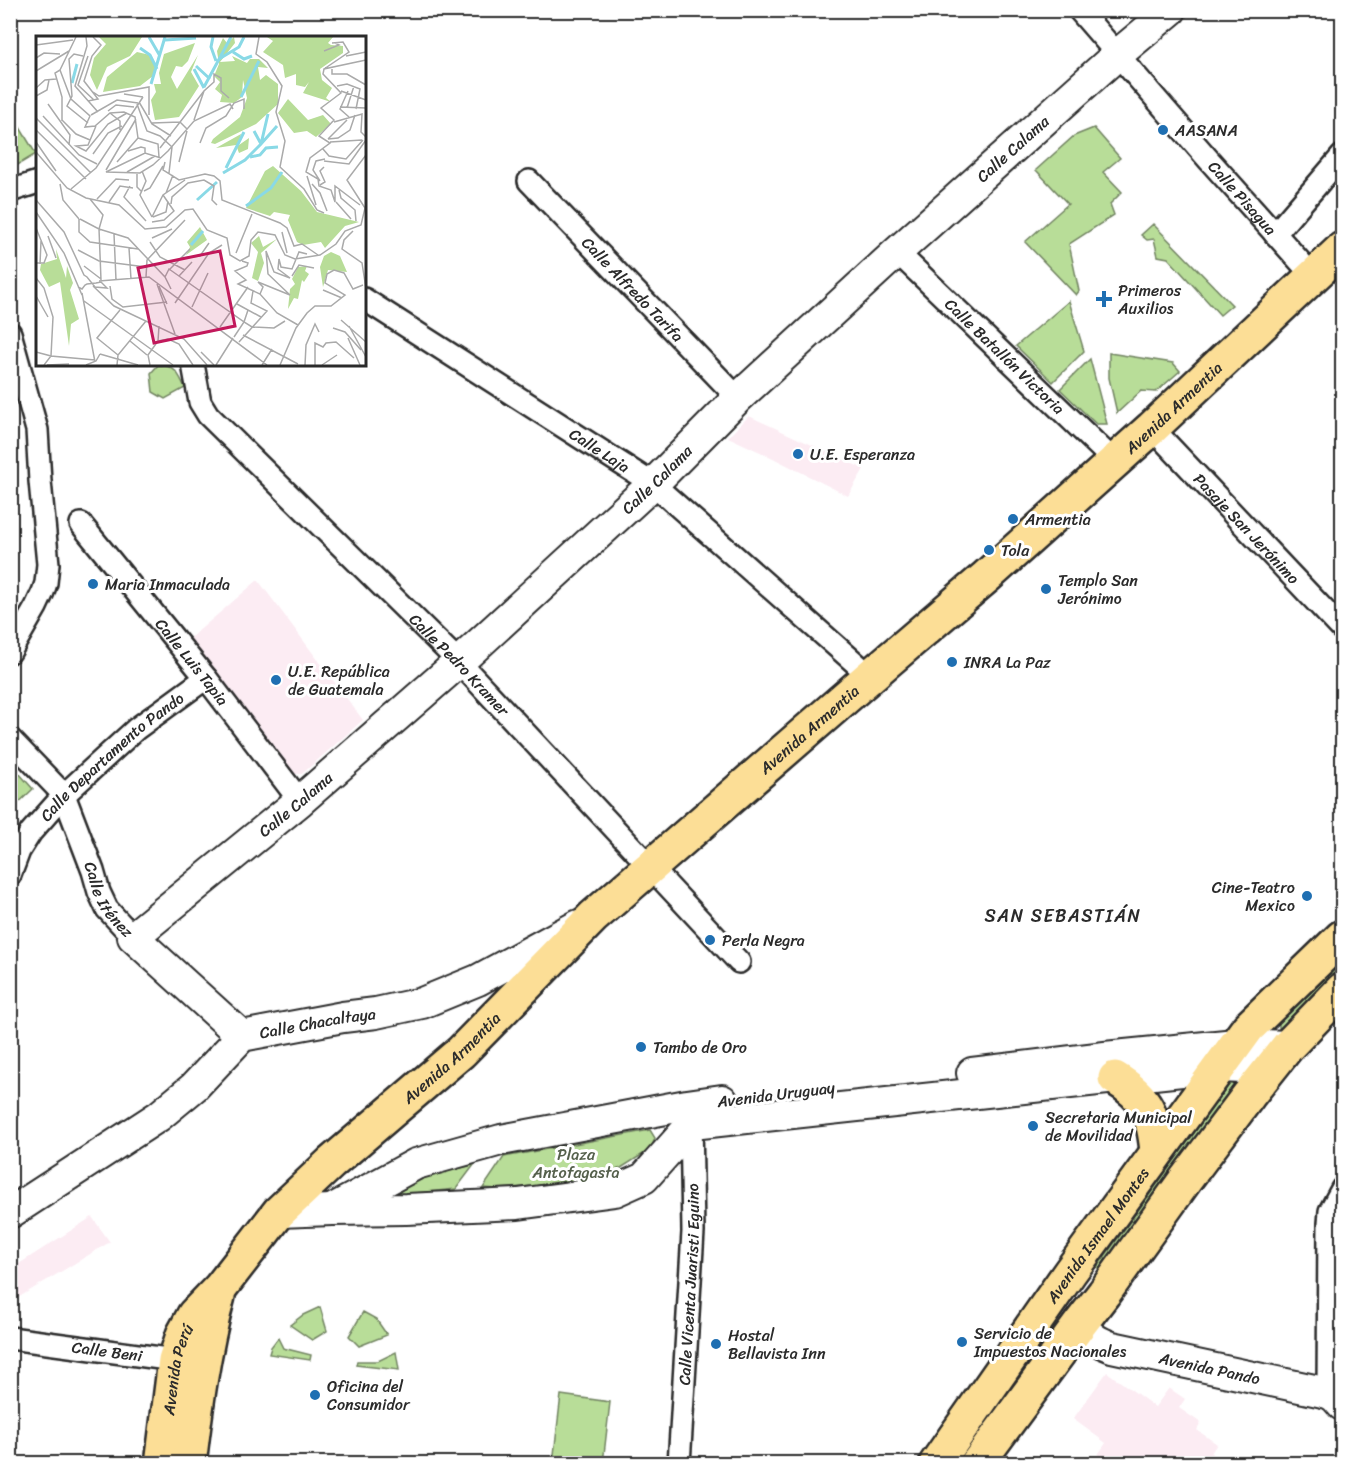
<svg xmlns="http://www.w3.org/2000/svg" width="1353" height="1474" font-family="Sriracha,sans-serif">
	<rect width="100%" height="100%" fill="#fff"/>
	<filter id="ink" filterUnits="userSpaceOnUse"><feTurbulence type="fractalNoise" baseFrequency=".0167" numOctaves="2"/><feDisplacementMap in="SourceGraphic" scale="12" xChannelSelector="R" yChannelSelector="G"/><feConvolveMatrix kernelMatrix="1 2 1 2 8 2 1 2 1" color-interpolation-filters="sRGB"/></filter>
	<g filter="url(#ink)">
		<path fill="#fcecf3" d="M749 416 864 469 848 496 773 458 728 437Z
			M258 580 363 720 302 774H289L189 639Z
			M92 1217 110 1242 11 1302V1269Z
			M1107 1372 1155 1407 1169 1388 1185 1399 1179 1408 1201 1423 1197 1430 1217 1444 1211 1453 1224 1463H1108L1097 1456 1106 1443 1073 1419Z"/>
		<path fill="#b8dd98" stroke="#728462" stroke-width="1.5" d="M10 111 36 154 11 169H10Z
			M1094 128 1120 158 1103 172 1122 192 1110 204 1114 215 1069 244 1079 291 1076 295 1025 242 1068 204 1036 170 1074 136Z
			M1153 224 1232 305 1220 315 1168 258 1158 256 1154 239 1147 240 1141 235Z
			M1069 301 1084 351 1053 382 1016 346Z
			M1109 353 1173 363 1180 371 1156 392 1141 391 1117 413 1109 378Z
			M1090 359 1107 424H1096L1060 389Z
			M158 365C175 365 179 374 185 388L165 399 153 392 151 373Z
			M11 764 33 789 11 810Z
			M1342 961V968L1283 1029 1279 1028V1021Z
			M1233 1079 1239 1083 1100 1271 1097 1267Z
			M650 1130 655 1138 651 1149 621 1168 580 1182 498 1189 483 1188 504 1157Z
			M474 1165 456 1189 388 1196 420 1177Z
			M1342 1221V1357L1337 1351V1225Z
			M320 1307 327 1331 312 1340 290 1325 303 1315Z
			M363 1312 376 1319 387 1335 359 1346 349 1336Z
			M278 1338 283 1348 311 1355 310 1360 269 1354 271 1347Z
			M396 1352 399 1370 356 1365 357 1361H378Z
			M561 1395 610 1402 603 1463H553Z"/>
		<g fill="none" stroke-linecap="round" stroke-linejoin="round">
			<g stroke="#2b2b2b" stroke-width="26">
				<g id="street">
					<path id="s1" d="M1079 10 1209 160 1313 276"/>
					<path id="s2" d="M529 181 738 398"/>
					<path d="M10 191 38 182"/>
					<path d="M1275 234 1342 156"/>
					<path id="s3" d="M897 252 1114 461"/>
					<path id="s4" d="M364 299 653 484 870 676"/>
					<path d="M10 333 37 430 40 481 48 564 46 583 43 592 36 607 10 652"/>
					<path id="s5" d="M193 364 200 402 208 415 459 662 739 962"/>
					<path id="s6" d="M1152 428 1342 629"/>
					<path id="s7" d="M81 524 206 678 300 801"/>
					<path id="s8" d="M10 739 64 795 93 871 99 892 107 909 133 937"/>
					<path id="s9" d="M10 875 19 851 31 832 64 795 136 729 206 678"/>
					<path id="s10" d="M10 1338 175 1360 187 1363"/>
					<path d="M1328 1393 1329 1223 1330 1211 1342 1189"/>
					<path id="s11" d="M679 1464 693 1232 691 1120"/>
				</g>
			</g>
			<g stroke="#2b2b2b" stroke-width="34">
				<g id="secondary">
					<path id="s12" d="M242 1036 133 937 300 801 459 662 653 484 738 398 897 252 1117 55 1171 10"/>
					<path d="M972 1073 1105 1057 1236 1044 1288 1046"/>
					<path d="M335 1208 416 1164 501 1140 687 1105 722 1100"/>
					<path d="M279 1212 332 1210 406 1209 518 1204 615 1191 644 1178 692 1124 1219 1067 1269 1069"/>
					<path id="s13" d="M10 1213 159 1116 194 1087 242 1036 343 1017 376 1013 422 1003 478 980 579 925"/>
					<path id="s14" d="M1080 1324C1090 1337 1096 1341 1112 1347L1328 1393 1335 1397 1342 1405"/>
				</g>
			</g>
			<g stroke="#2b2b2b" stroke-width="38">
				<g id="primary">
					<path d="M1115 1078C1148 1098 1153 1114 1157 1151"/>
					<path id="s15" d="M162 1464 175 1360 183 1335 194 1315 220 1288 279 1212 331 1163 461 1052 593 917 883 665 986 577 1152 428 1342 249"/>
					<path d="M189 1464C196 1406 203 1352 218 1296"/>
					<path id="s16" d="M936 1464 1070 1272 1248 1028 1342 937"/>
					<path d="M977 1464 1080 1324 1104 1293 1186 1179 1249 1095 1288 1046 1342 990"/>
				</g>
			</g>
			<use href="#street" stroke="#fff" stroke-width="21"/>
			<use href="#secondary" stroke="#fff" stroke-width="30"/>
			<use href="#primary" stroke="#fcde96" stroke-width="33"/>
		</g>
	</g>
	<g fill="#1f6fb2" stroke="#fff" stroke-width="2">
		<circle cx="1163" cy="130" r="6"/>
		<path d="M1101 290h6v6h6v6h-6v6h-6v-6h-6v-6h6z"/>
		<circle cx="798" cy="454" r="6"/>
		<circle cx="1013" cy="519" r="6"/>
		<circle cx="989" cy="550" r="6"/>
		<circle cx="93" cy="584" r="6"/>
		<circle cx="1046" cy="589" r="6"/>
		<circle cx="952" cy="662" r="6"/>
		<circle cx="276" cy="680" r="6"/>
		<circle cx="1307" cy="896" r="6"/>
		<circle cx="710" cy="940" r="6"/>
		<circle cx="641" cy="1047" r="6"/>
		<circle cx="1033" cy="1126" r="6"/>
		<circle cx="962" cy="1342" r="6"/>
		<circle cx="716" cy="1344" r="6"/>
		<circle cx="315" cy="1395" r="6"/>
	</g>
	<g text-anchor="middle" stroke-width="6" stroke-linejoin="round" paint-order="stroke">
		<g font-size="16" fill="#2b2b2b" stroke="#fff" text-anchor="start">
			<text x="1175" y="136">AASANA</text>
			<text x="1118" y="296">Primeros<tspan x="1118" dy="18">Auxilios</tspan></text>
			<text x="810" y="460">U.E. Esperanza</text>
			<text x="1025" y="525">Armentia</text>
			<text x="1001" y="556">Tola</text>
			<text x="1058" y="586">Templo San<tspan x="1058" dy="18">Jerónimo</tspan></text>
			<text x="105" y="590">Maria Inmaculada</text>
			<text x="964" y="668">INRA La Paz</text>
			<text x="288" y="677">U.E. República<tspan x="288" dy="18">de Guatemala</tspan></text>
			<text x="1295" y="893" text-anchor="end">Cine-Teatro<tspan x="1295" dy="18">Mexico</tspan></text>
			<text x="722" y="946">Perla Negra</text>
			<text x="653" y="1053">Tambo de Oro</text>
			<text x="1045" y="1123">Secretaria Municipal<tspan x="1045" dy="18">de Movilidad</tspan></text>
			<text x="974" y="1339">Servicio de<tspan x="974" dy="18">Impuestos Nacionales</tspan></text>
			<text x="728" y="1341">Hostal<tspan x="728" dy="18">Bellavista Inn</tspan></text>
			<text x="327" y="1392">Oficina del<tspan x="327" dy="18">Consumidor</tspan></text>
		</g>
		<g font-size="16" fill="#2b2b2b" stroke="#fff">
			<text dy="6" stroke="none"><textPath href="#s12" startOffset="1329">Calle Calama</textPath></text>
			<text dy="6" stroke="none"><textPath href="#s1" startOffset="249">Calle Pisagua</textPath></text>
			<text dy="6" stroke="none"><textPath href="#s2" startOffset="150">Calle Alfredo Tarifa</textPath></text>
			<text dy="6" stroke="none"><textPath href="#s3" startOffset="150">Calle Batallón Victoria</textPath></text>
			<text dy="6" stroke="none"><textPath href="#s15" startOffset="1491">Avenida Armentia</textPath></text>
			<text dy="6" stroke="none"><textPath href="#s4" startOffset="280">Calle Laja</textPath></text>
			<text dy="6" stroke="none"><textPath href="#s12" startOffset="843">Calle Calama</textPath></text>
			<text dy="6" stroke="none"><textPath href="#s6" startOffset="138">Pasaje San Jerónimo</textPath></text>
			<text dy="6" stroke="none"><textPath href="#s7" startOffset="177">Calle Luis Tapia</textPath></text>
			<text dy="6" stroke="none"><textPath href="#s5" startOffset="408">Calle Pedro Kramer</textPath></text>
			<text dy="6" stroke="none"><textPath href="#s15" startOffset="1005">Avenida Armentia</textPath></text>
			<text dy="6" stroke="none"><textPath href="#s9" startOffset="159">Calle Departamento Pando</textPath></text>
			<text dy="6" stroke="none"><textPath href="#s12" startOffset="357">Calle Calama</textPath></text>
			<text dy="6" stroke="none"><textPath href="#s8" startOffset="192">Calle Iténez</textPath></text>
			<text dy="6" stroke="none"><textPath href="#s13" startOffset="370">Calle Chacaltaya</textPath></text>
			<text dy="6" stroke="none"><textPath href="#s15" startOffset="519">Avenida Armentia</textPath></text>
			<text transform="translate(776 1094) rotate(-7)" y="6">Avenida Uruguay</text>
			<text dy="6" stroke="none"><textPath href="#s16" startOffset="280">Avenida Ismael Montes</textPath></text>
			<text dy="6" stroke="none"><textPath href="#s11" startOffset="180">Calle Vicenta Juaristi Eguino</textPath></text>
			<text dy="6" stroke="none"><textPath href="#s10" startOffset="98">Calle Beni</textPath></text>
			<text dy="6" stroke="none"><textPath href="#s14" startOffset="140">Avenida Pando</textPath></text>
			<text dy="6" stroke="none"><textPath href="#s15" startOffset="96">Avenida Perú</textPath></text>
		</g>
		<g font-size="16" fill="#55604c" stroke="#fff">
			<text x="576" y="1160">Plaza<tspan x="576" dy="18">Antofagasta</tspan></text>
		</g>
		<g font-size="18" letter-spacing="1.5" fill="#2b2b2b" stroke="#fff">
			<text x="1063" y="922">SAN SEBASTIÁN</text>
		</g>
	</g>
	<g transform="translate(36 36)">
		<rect width="330" height="330" fill="#fff"/>
		<path d="M63 1H106L94 20 71 31 61 54 54 39 58 22 70 8ZM198 1 199 7 184 26 199 25 196 20 211 27 214 23H223L232 32 222 31 224 44 230 39 242 48V68L220 88 179 108 175 107 177 103 204 81 211 62 207 44 206 61 198 67 184 66 186 59 179 53 184 46 178 40 183 28 181 15 187 2 191 7ZM231 1H297L292 7 295 9 307 10V17L284 33 286 44 296 52 290 62 295 66 267 57 273 46 269 51 260 49V38L249 42 247 29 227 16 237 5ZM159 7 152 25 146 31 140 30 135 41 141 53 162 19 155 36 163 50 143 81 119 84 115 64 120 56 118 48H125L123 37 128 18ZM101 16 114 19 120 31 117 40 104 50 67 56 71 41ZM252 63 272 84 287 79 295 88 280 101 271 95 258 97 242 77ZM205 98 203 109 213 102 212 113 203 117 200 109 180 112ZM237 130 265 155 281 176 323 186 309 190 289 212 285 206 267 209 261 206 252 184 254 179 238 176 234 180 210 172 229 135ZM164 191 171 204 150 219 154 211 151 206ZM223 200 227 211 241 203 225 217 228 227 222 245 216 242 222 216 215 207ZM20 213 30 242 31 230 37 247 34 254 43 283 35 288 33 310 24 246 13 251 4 234 5 228 21 223ZM295 216 304 220 311 236 292 234 287 251 284 231 288 220ZM271 230 269 235 273 238 268 246 266 244 262 263 258 262 252 273 254 253 259 248 256 243 262 231Z" fill="#b8dd98"/>
		<path fill="none" stroke="#89d9e6" stroke-width="3" d="M113 1 124 20M177 1 175 11 180 25M129 4 160 2M104 12 114 19 121 33M197 16 208 23 216 20M183 23 203 11 208 1M160 30 174 43M158 33 168 52M36 47 41 28M115 48 129 1M168 51 195 1M205 61 223 25M218 95 225 108 241 90M214 121 224 119 230 112 242 111M190 132 208 96M187 137 209 124 225 108 232 78M161 164 181 146M210 170 235 152 246 136M155 209 167 195"/>
		<path fill="none" stroke="#aaa" stroke-width="1.5" d="M40 1 24 34 35 63 54 80 49 91 59 90 74 77 88 76 99 81 102 102M50 1 51 10 39 50 62 76M223 1 220 18 231 26 246 50 240 76 249 105 244 131 268 153 281 174 288 177M0 9 37 4M288 15 303 9 299 7M47 20 38 18 33 23 36 60 31 70 52 87M52 20 42 49 58 64M310 20 330 16M0 22 8 17 24 18M288 33 313 16 307 6 296 7M296 33V38H311L330 49M24 34 19 37 26 61V85M0 35 33 15M301 50 311 48 324 53 320 73M0 52 9 44 20 43M305 55 330 64M312 55 304 73 313 81M57 56 63 60 113 51V79M88 58 107 61M0 60 11 54 13 44M52 65 62 63 48 45 56 20 65 9 57 1M103 66 116 88 135 100M12 68 34 99 33 109M101 68 111 95 124 100 136 111 133 137M304 71 330 72M311 72 318 50M72 75 80 69 98 71M74 77 84 85V94M55 79 81 64 102 67M7 80 43 119 61 128M0 82 55 137M26 84 40 98 54 104M158 84 168 55 178 46V38L185 42V55L193 62M298 86 326 78 325 96 330 101M116 87 144 86 151 93M60 90 52 109 40 110 50 115 72 88 91 77M0 94 50 143M102 102 122 108 123 121M292 103 302 102 314 94 319 79M292 103 311 84M0 106 20 135M294 106 326 104M164 107 170 92 190 80 198 67 208 63V73M124 112 168 55M287 113 293 120 310 123 327 104M92 115 105 111 109 112V117M0 116 31 152 50 162 83 169 109 193 130 191 149 174 157 173 171 194 191 202 194 219 204 225 213 220 215 204 222 196 239 199 249 219 259 223 284 219 300 208 309 195 325 189 329 172 311 144 330 119M57 118 72 97 86 90M125 122 109 117 70 136 104 137 117 129 132 115 158 85 194 68 197 73M288 125 313 128 330 104M81 126 102 102M129 126 127 134 143 144 169 138 178 140 184 145 186 164 244 187 251 192 258 210 266 208 282 219M143 126 151 95M70 134 100 83M106 135 110 145 104 159 116 181M91 136 119 120M101 138V151L106 156M271 140 280 169M284 145 277 134 280 125 289 123M24 148 27 164 43 183M276 148 284 157 291 175M284 149 289 146 284 135 288 131M94 150 88 161 110 185M35 153 60 132 107 61M303 154 305 162 319 174 320 185M108 155 114 152 127 130M130 157 137 139M54 163 67 179 63 193 92 202 129 241 135 253M61 163 80 143 93 144M0 164 28 196 48 239 51 241 59 251 71 252 65 246 60 247 51 248 49 249 46 253 42 251M73 166 84 150 97 152M300 166 315 183M135 168 136 161 152 147 168 144 178 150 176 164 181 169M324 169 299 150V166L295 154 283 150 282 143 270 136 274 122 294 107 283 100 298 84 285 72 305 57 287 38 288 33 330 24M0 176 28 217 46 259M116 181 127 159 149 144M117 181 130 176 132 165M43 183V196L54 206 102 213M44 183 63 193 65 244M116 186 128 184 138 175 127 159M0 192 11 219 8 227H0M317 195 308 204 306 213 326 227 330 253M246 196 251 217M78 198 80 244M12 200 20 222M116 202 136 193M114 206 124 221 149 234M93 212 95 243M42 214 63 225 110 231M200 217 216 178M145 222 164 220 173 207M206 225 212 227 211 230 199 235 210 244 202 248 224 258 241 277 262 289M4 228 5 205M48 230 65 243M134 233 154 213M143 240 156 226M256 240 263 229 278 232M110 241 111 224 149 184M129 241 133 233 208 286 198 301M0 242 8 252 17 281 15 320 59 324M63 245 113 241 231 329M121 248 139 298M57 250 78 270 148 303 171 329M74 250 76 263 87 271 131 266M123 250 131 268M287 254 306 262M46 257 59 326M224 258 227 251 222 246 254 259 232 238 230 215 238 236 254 242 242 233 243 223 245 231 256 233 263 216 271 218M0 260 12 281M48 265 137 329M139 267 173 217 186 209M201 268 225 281M156 271 172 237M212 274 208 286 216 291 238 292 249 285M305 284 330 306M313 290 330 321M184 291 212 251M297 292 309 296 325 314M207 299 262 328M312 302 324 329M94 305 111 319M122 305 132 303 143 308 157 329M203 306 231 275 215 267 217 255M0 316 15 320 8 329M165 316 178 329M64 318 102 329M82 319 61 302 84 274M11 329 33 328M50 329 60 325 64 318M81 329 82 319 110 285M114 329 112 319 122 305 123 290M180 329 197 302M226 329 236 313M244 329 260 292 271 277 279 270H295L309 259 289 247 291 238 298 234 308 237 317 253 327 249M269 329 270 309 279 288 283 296M279 329V307L287 311 290 307 300 306 318 322M286 329 301 319"/>
		<path fill="#c2185b" fill-opacity="0.15" stroke="#c2185b" stroke-width="3" d="M184 215 199 290 118 307 102 232Z"/>
		<rect width="330" height="330" fill="none" stroke="#2b2b2b" stroke-width="3"/>
	</g>
	<rect width="1353" height="1474" fill="none" stroke="#fff" stroke-width="36"/>
	<rect x="18" y="18" width="1317" height="1438" fill="none" stroke="#2b2b2b" stroke-width="2" filter="url(#ink)"/>
</svg>
